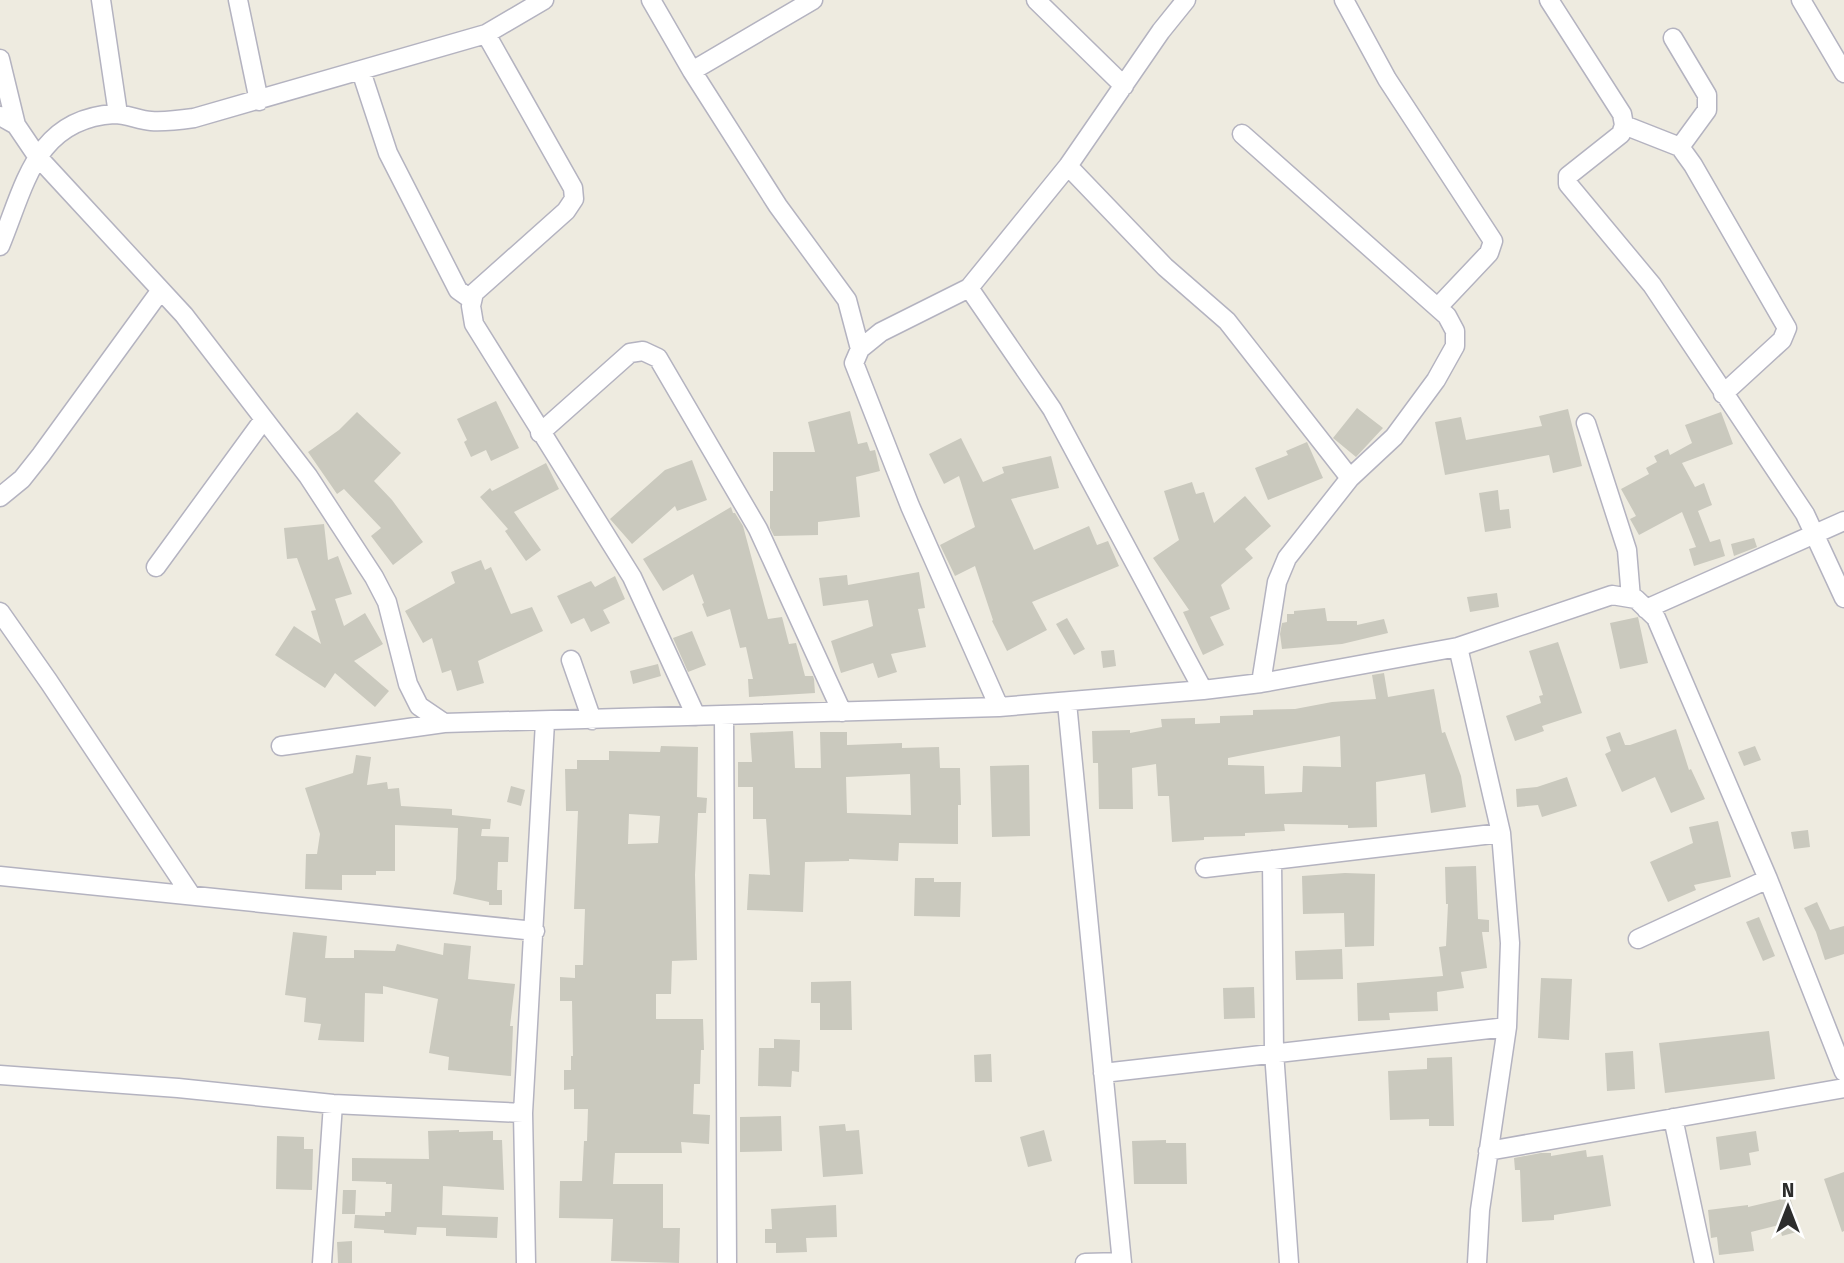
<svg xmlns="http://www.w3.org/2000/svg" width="1844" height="1263" font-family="'Fira Sans',sans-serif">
	<rect width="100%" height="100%" fill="#eeebe0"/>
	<path fill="#cac9be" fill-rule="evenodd" d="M496 401 519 448 491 461 486 450 471 457 464 442 467 440 457 419Z
		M1357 408 1383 428 1356 457 1333 438Z
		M1568 409 1582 466 1553 473 1549 455 1445 475 1435 422 1461 417 1466 440 1542 426 1539 416Z
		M850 411 858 444 867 442 870 451 875 450 880 471 856 477 860 517 818 522V535L774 536 770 528V491H773V452H815L808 422Z
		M357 412 401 453 374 481 392 500 423 542 393 565 371 536 381 528 344 489 337 494 308 452 339 430Z
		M1721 412 1733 444 1682 463 1695 487 1704 483 1712 505 1698 511 1710 542 1720 539 1725 556 1694 566 1689 549 1696 547 1682 512 1639 535 1630 519 1636 516 1621 489 1649 474 1646 468 1657 462 1654 456 1668 449 1670 455 1692 443 1685 425Z
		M961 438 983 482 1004 473 1002 467 1051 456 1059 488 1011 499 1034 550 1089 526 1097 545 1108 541 1119 566 1032 602 1047 630 1007 651 992 621 993 620 975 566 955 576 940 545 975 527 959 476 944 484 929 454Z
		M1307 442 1323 478 1268 500 1255 468 1288 455 1286 451Z
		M692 460 707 500 677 511 675 506 632 544 610 519 665 470Z
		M546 463 559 489 514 512 541 550 526 561 505 531 508 529 480 497 490 488 492 491Z
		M1192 482 1196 494 1204 492 1214 523 1245 496 1271 526 1245 549 1253 558 1221 585 1230 609 1210 617 1224 645 1203 655 1183 612 1189 610 1153 558 1179 540 1164 491Z
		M1498 490 1500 510 1509 509 1511 528 1485 532 1479 493Z
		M731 507 733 513H735L743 526 768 619 782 617 789 644 796 643 805 676H813L814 679 815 693 749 697 748 679H753L746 647 740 648 730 609 707 617 702 604 704 603 693 574 663 591 643 559Z
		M324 524 328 560 338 556 352 594 335 599 344 626 365 613 383 644 354 661 389 691 375 707 335 673 325 688 275 655 294 626 321 644 311 611 316 610 297 558 287 559 284 528Z
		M1754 538 1757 547 1734 556 1731 544Z
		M481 560 485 570 491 567 511 614 532 607 543 631 478 661 484 683 457 691 451 670 442 673 432 638 423 643 405 611 455 583 451 572Z
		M919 572 925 608 918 609 926 647 891 654 897 672 878 678 873 663 841 673 831 641 873 626 868 600 823 606 819 578 847 575 848 585Z
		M615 576 625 599 603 610 610 623 591 632 584 618 571 624 557 596 591 581 595 587Z
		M1497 593 1499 607 1470 612 1467 597Z
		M1325 608 1327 621H1357V625L1384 619 1388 633 1342 644 1282 649 1280 634 1282 623 1287 622V614H1294V611Z
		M1638 617 1648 663 1620 669 1610 623Z
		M1067 618 1085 649 1074 655 1056 624Z
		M692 631 706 665 688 672 673 638Z
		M1558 642 1582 713 1542 726 1544 731 1515 741 1506 716 1541 703 1539 696 1543 695 1529 651Z
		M1114 650 1116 666 1103 668 1101 651Z
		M658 664 661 676 633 684 630 671Z
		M1384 673 1388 697 1434 689 1442 733 1445 732 1461 776 1466 807 1431 813 1425 774 1376 782 1377 827 1348 828V825L1284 824 1285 831 1245 833V836L1204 837V840L1172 842 1169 796H1158L1156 764 1132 768 1133 809H1099L1098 763H1093L1092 731 1130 730V733L1162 727 1161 719 1195 718V724L1220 723V716L1253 715V710L1295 709 1332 702 1376 699 1372 675ZM1340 736 1341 767 1303 766 1302 792 1265 794 1264 766 1228 765V758Z
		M1676 729 1689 770 1691 769 1705 799 1671 813 1655 777 1622 792 1605 754 1611 751 1606 737 1620 732 1625 745H1630Z
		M793 731 795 768H821L820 732H847V745L902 743V748L939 747 940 768H960L961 805H958V844L899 843 898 861 849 859V861L805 862 803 912 747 910 749 874 770 875 766 819H753V787H738V762H752L750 733ZM910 774 911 815 847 813 846 777Z
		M661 746 698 747 697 797 707 798 706 813H698L695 875 697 960 672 961 671 994H656V1019H703L704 1050H701L700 1084H694L693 1114 710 1115 709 1144 681 1142 682 1153H615L613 1184H663V1228H680L679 1263 611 1261 613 1219 559 1218 560 1181H582L584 1141H587L588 1109H574V1089L564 1090V1070H571V1056H573L572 1001H560V977L575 978V965H583L585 909H574L578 811H566L565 769H577V760H609V751L660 752ZM629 814 660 816 658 843 628 844Z
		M1755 746 1761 760 1744 766 1738 752Z
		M356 755 371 757 367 785 387 782 388 789 399 788 401 806 452 809V815L491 819 490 829H482L481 836 509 837 508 862H498L497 890H502V905H489V902L453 894 456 879 458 828 395 825V871H376V875H342V890L305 889 306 854H317L320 834 305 788 353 773Z
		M1029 765 1030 836 992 837 990 766Z
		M1567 777 1577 806 1542 817 1538 805 1517 807 1516 789 1537 787Z
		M511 786 525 790 521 806 507 802Z
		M1718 821 1731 877 1694 885 1696 890 1668 902 1650 862 1693 843 1689 827Z
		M1808 830 1810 847 1794 849 1791 832Z
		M1476 866 1478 919 1489 920V932H1482L1487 968 1461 972 1464 988 1437 992 1438 1011 1389 1013 1390 1020 1358 1021 1357 983 1443 976 1439 947 1446 946 1448 904H1446L1445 867Z
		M1345 873 1375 874 1374 946 1345 947 1344 913 1303 914 1302 876Z
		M915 878H934V882H961L960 917 914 916Z
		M1817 902 1830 930 1844 926V954L1825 960 1816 932 1804 908Z
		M1759 917 1775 956 1763 961 1746 922Z
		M293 932 327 936 325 958H354V950L395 951 397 944 443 955 444 943 471 946 468 979 515 984 510 1026H513L511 1076 448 1070 449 1057 429 1053 438 999 383 986V994L365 993 364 1042 318 1040 321 1024 304 1022 306 998 285 995Z
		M1342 949 1343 979 1296 980 1295 951Z
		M1541 978 1572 979 1569 1040 1538 1038Z
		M851 981 852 1030H820V1003H811V982Z
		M1254 987 1255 1018 1224 1019 1223 988Z
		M1769 1031 1775 1079 1665 1093 1659 1043Z
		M774 1039 800 1040 799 1072 792 1071 791 1087 758 1086 759 1048H774Z
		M1633 1051 1635 1089 1607 1091 1605 1053Z
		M991 1054 992 1082H975L974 1055Z
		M1452 1057 1454 1126H1429V1119L1390 1120 1388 1071 1427 1069V1058Z
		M781 1116 782 1151 740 1152V1117Z
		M845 1124 846 1131 859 1130 863 1174 823 1177 819 1126Z
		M459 1130V1132L493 1131V1140H502L504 1190 443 1186 442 1215 498 1217 497 1238 446 1236V1228L417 1227 416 1235 384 1233V1230L354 1228 355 1215 385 1216V1212H391L392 1184H386V1182L352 1181V1158L429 1159 428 1131Z
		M1044 1130 1052 1161 1028 1167 1020 1137Z
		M1756 1131 1759 1151 1749 1153 1751 1165 1720 1170 1716 1137Z
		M277 1136 304 1137V1149H313L312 1190 276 1189Z
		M1166 1140V1143H1186L1187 1184H1134L1132 1141Z
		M1586 1150 1587 1157 1603 1155 1611 1206 1554 1215V1220L1522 1222 1520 1170H1515L1514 1158 1541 1153H1551V1156Z
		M1844 1172V1231L1842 1232 1824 1179Z
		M343 1190H356L355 1214H342Z
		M1790 1197 1800 1231 1782 1236 1779 1225 1751 1232 1754 1251 1719 1255 1717 1237 1711 1238 1708 1210 1748 1205V1207Z
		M836 1205 837 1237 806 1238 807 1252 776 1253V1243H765V1229H772L771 1209Z
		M352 1241V1263H338L337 1242Z"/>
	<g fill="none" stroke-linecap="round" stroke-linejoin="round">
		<g stroke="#b4b3c0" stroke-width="21">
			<path id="minor" d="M101 0 118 114
				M238 0 259 101
				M651 0 692 71 778 206 847 300 860 349
				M1036 0 1124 86
				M1344 0 1387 79 1493 241 1489 253 1438 307
				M1549 0 1622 114 1624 125 1621 134 1568 176V184L1652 285 1805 514 1844 598
				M1801 0 1844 73
				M486 34 573 188 574 199 566 211 474 293 471 306 474 324 632 577 696 716
				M1673 38 1707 95V110L1680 147
				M0 59 16 125
				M361 71 388 153 458 290 472 300
				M692 71 813 0
				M0 116 16 125 37 156 184 315 308 476 374 577 387 602 408 684 419 706 444 723 999 707 1203 690 1261 683 1458 647 1612 595 1636 599 1656 618 1768 879 1844 1072
				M1624 125 1680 147 1693 165 1787 328 1782 340 1723 394
				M1242 134 1447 316 1455 331V346L1436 380 1394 437 1350 478 1287 558 1277 582 1261 683
				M1068 166 1165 267 1227 321 1350 478
				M0 246C25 186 35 119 114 114 126 114 139 120 151 121 165 122 180 120 194 118L486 34 544 0
				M969 288 1052 409 1203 690
				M1586 423 1627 550 1631 598
				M540 433 630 353 643 351 658 358 758 529 842 712
				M0 497 22 479 41 455 161 290
				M156 567 264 419
				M1646 609 1844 521
				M0 612 49 682 191 895
				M1458 647 1501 833 1510 943 1507 1027 1480 1210 1477 1263
				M571 660 592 720
				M1067 703 1122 1263
				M999 707 910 506 854 363 860 349 881 332 969 288 1068 166 1161 31 1186 0
				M724 715 727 1263
				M281 746 444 723
				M1272 860 1274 1052 1289 1263
				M1205 868 1501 833
				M0 876 535 931
				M1638 939 1768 879
				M1103 1073 1507 1027
				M0 1075 178 1088 333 1104 523 1113
				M1673 1118 1704 1263
				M1488 1151 1844 1088
				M322 1263 333 1104
				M526 1263 523 1113 545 722
				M1085 1263 1122 1262"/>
		</g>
		<use href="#minor" stroke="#fff" stroke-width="18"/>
	</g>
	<g transform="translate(1788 1207)" stroke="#ffffff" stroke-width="5" paint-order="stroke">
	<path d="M0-5L12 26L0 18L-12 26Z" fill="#2d2d2d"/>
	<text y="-10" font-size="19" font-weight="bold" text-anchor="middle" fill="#2d2d2d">N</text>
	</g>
</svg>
